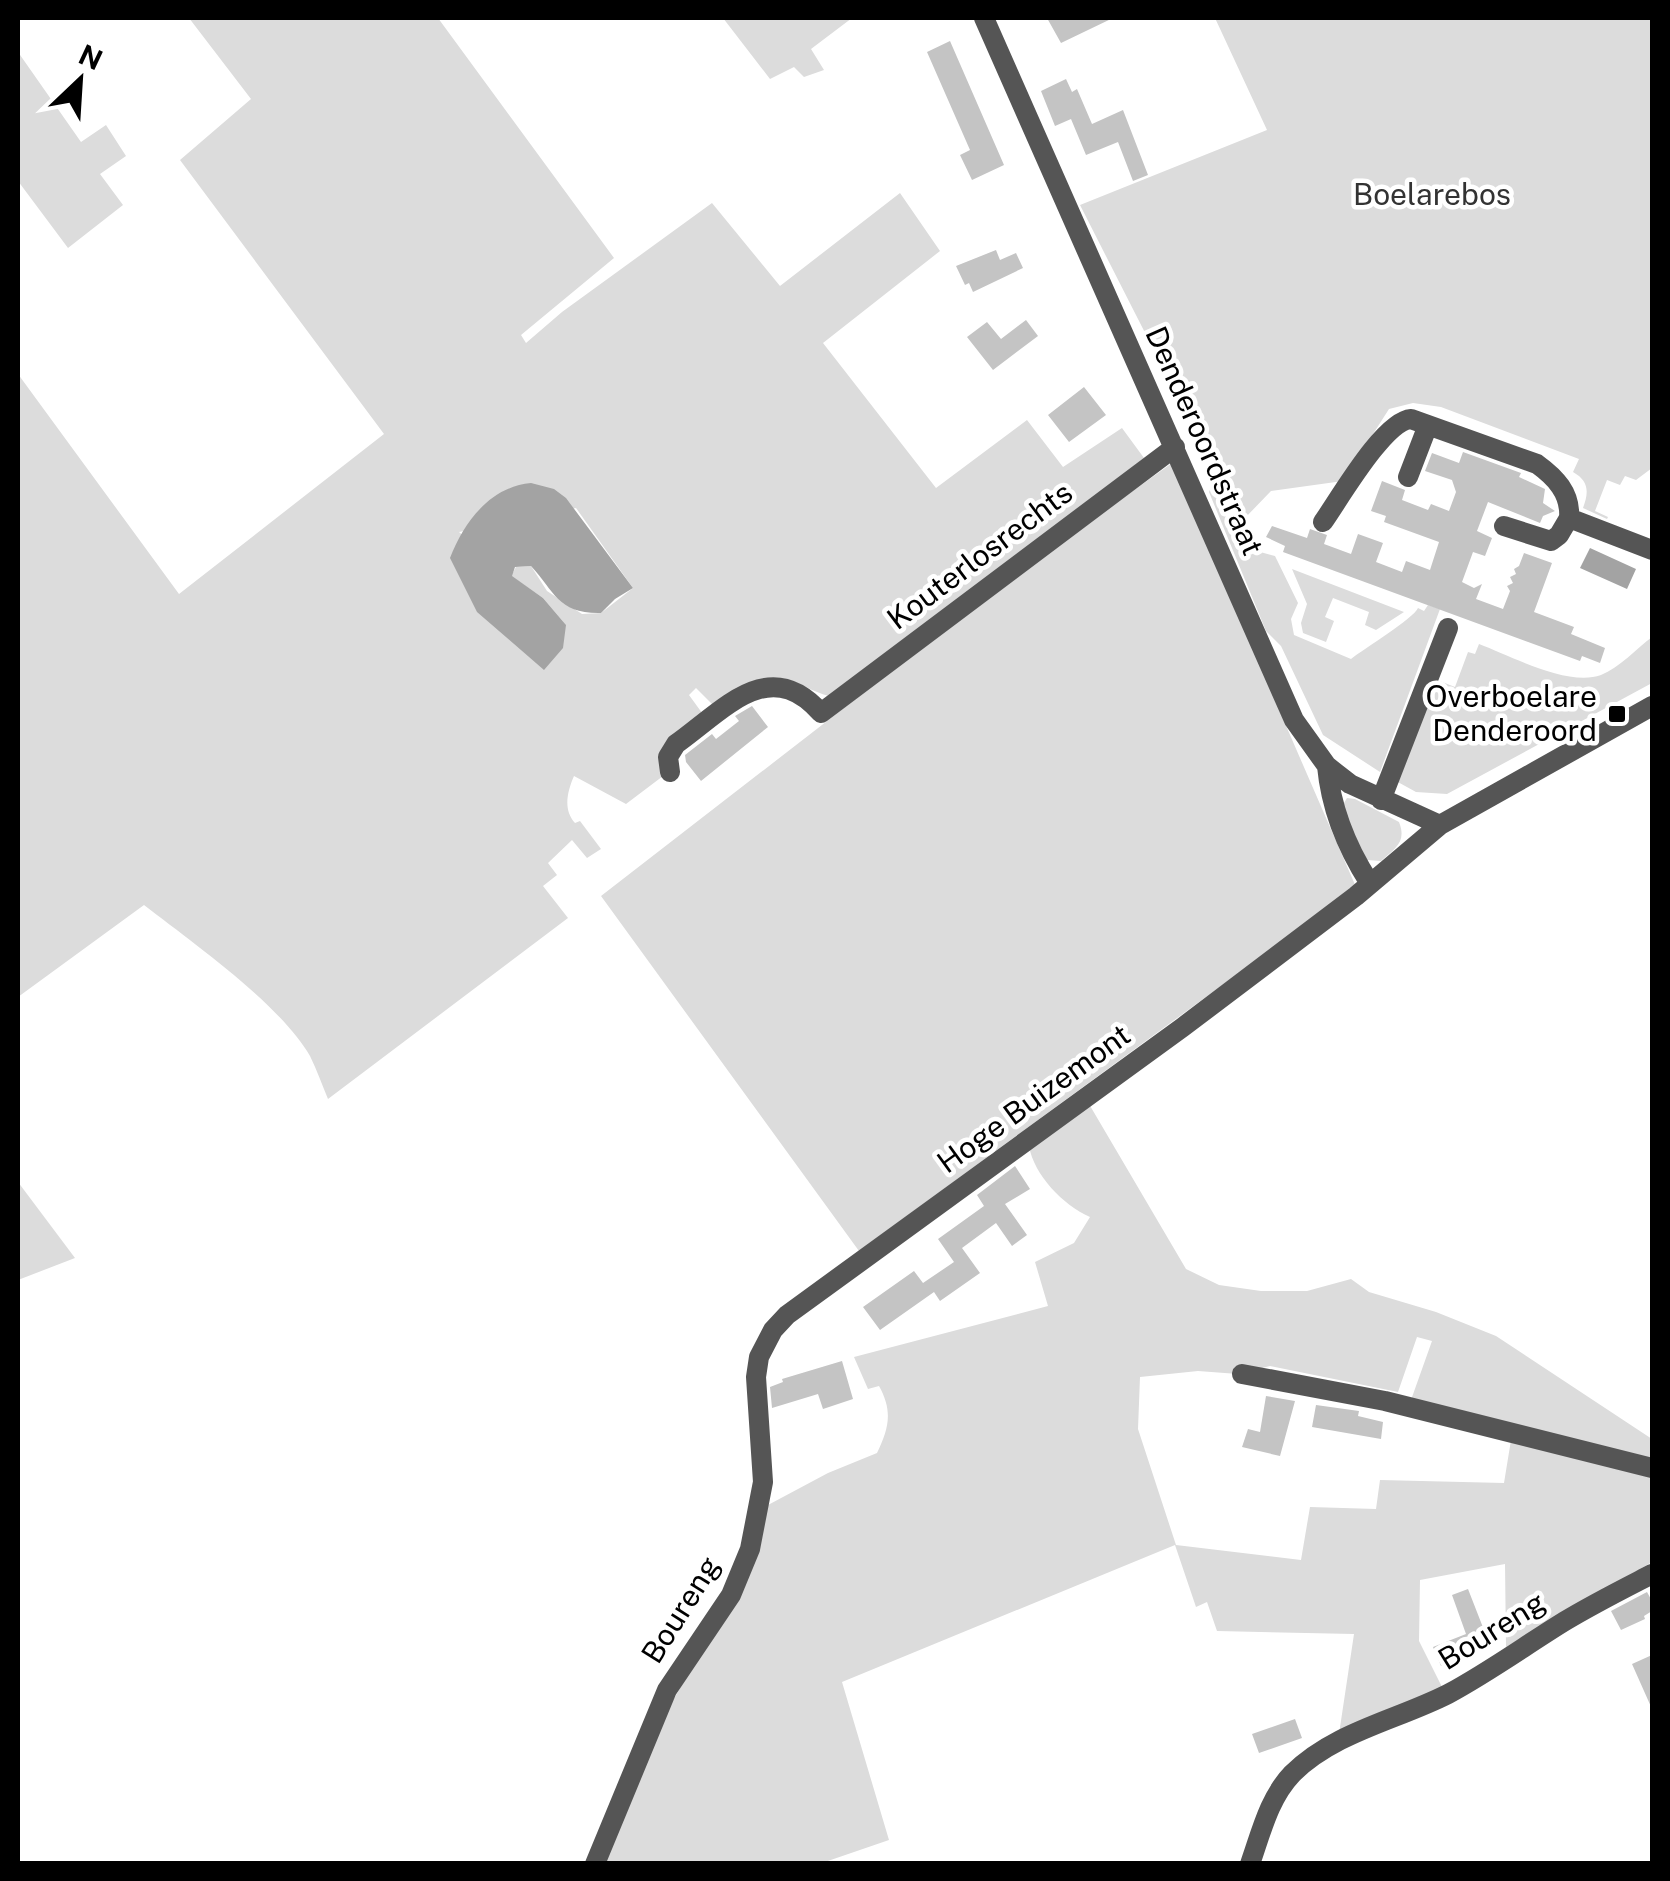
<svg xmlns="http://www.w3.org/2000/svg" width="1670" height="1881" font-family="'Public Sans',sans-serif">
	<rect width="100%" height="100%" fill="#fff"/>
	<path fill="#dcdcdc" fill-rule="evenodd" d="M189 18H438L614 258 521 335 526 343 562 312 712 203 780 286 900 193 940 251 823 343 936 488 1027 420 1063 467 1122 428 1144 458 835 697C818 695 805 685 789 680 760 671 738 693 716 708L696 688 689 695 705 717 667 773 626 804 574 776C567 792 563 810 575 823L580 821 601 849 587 858 572 840 548 863 557 875 543 886 568 918 328 1099C322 1085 317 1070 310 1056 280 1004 193 943 144 905L18 997V374L179 594 384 434 180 160 251 99ZM576 508 633 588 601 613 582 614 547 591 531 566 516 567 511 576 543 598 566 625 459 532Z
		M723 18H852L811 49 824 70 804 77 794 67 770 79Z
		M1215 18H1652V468L1636 480 1625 476 1620 485 1607 480 1595 511 1608 517 1607 519 1583 508C1589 492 1589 481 1573 472L1579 459 1441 407 1413 403 1389 409 1343 481 1271 491 1244 519 1253 550 1275 556 1298 603 1291 619 1294 635 1351 659C1365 648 1413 619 1418 608L1424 611 1428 605 1440 609 1380 772 1323 735 1281 646 1266 631 1209 492 1215 478 1196 433 1080 205 1267 130Z
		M18 52 81 142 106 125 126 156 100 174 123 205 68 248 18 181Z
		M1172 463 1356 887 859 1251 601 896 1021 571Z
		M1292 569 1404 612 1376 630 1365 625 1369 612 1333 598 1325 617 1334 621 1326 642 1303 633 1301 623 1307 604Z
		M1652 637V683L1447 794 1416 792 1396 781 1437 680 1455 687 1468 652 1475 654 1479 644C1511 656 1568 687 1601 675 1619 668 1636 649 1652 637Z
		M1347 798 1355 799 1399 822C1407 842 1395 849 1381 861L1367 860 1341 808Z
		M1089 1104 1186 1269 1219 1285 1261 1291H1307L1351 1279 1369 1292 1436 1312 1496 1336 1652 1439V1462L1411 1400 1432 1341 1417 1337 1398 1392 1270 1366 1238 1374 1198 1371 1140 1377 1138 1429 1176 1545 1301 1560 1310 1507 1376 1509 1380 1480 1504 1483 1511 1440 1652 1476V1562L1506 1647 1505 1564 1420 1580 1419 1641 1442 1687 1339 1734 1354 1634 1217 1631 1207 1602 1196 1607 1175 1545 842 1682 889 1840 822 1863 603 1864 664 1716 756 1557 768 1505 828 1473 877 1453C889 1428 893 1411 879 1386L868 1389 854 1357 1048 1306 1035 1262 1074 1243 1090 1217C1063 1205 1034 1175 1029 1146Z
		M18 1182 75 1258 18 1280Z"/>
	<path fill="#a3a3a3" d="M531 483 554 489 566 498 633 588 615 599 601 613C558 614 555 592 531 566L515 567 512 576 543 598 566 625 563 648 544 670 477 612 450 558C464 522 490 487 531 483Z
		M1590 548 1636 569 1627 589 1580 568Z"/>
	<path fill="#c4c4c4" d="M1047 18H1113L1061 43Z
		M950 41 1004 165 972 180 960 155 970 150 927 52Z
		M1066 79 1072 92 1077 89 1092 124 1123 110 1148 175 1133 181 1118 142 1086 155 1071 119 1055 126 1041 91Z
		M996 250 1000 260 1016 253 1023 268 973 292 969 283 965 285 956 266Z
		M1026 320 1038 336 993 370 967 337 987 322 1001 339Z
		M1084 387 1106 415 1069 442 1048 415Z
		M1463 452 1521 473 1519 477 1545 489 1543 503 1555 511 1543 516 1540 523 1488 502 1477 531 1492 538 1485 556 1473 552 1462 582 1474 588 1482 584 1476 599 1503 609 1510 591 1507 586 1513 583 1510 577 1516 574 1514 569 1519 566 1524 553 1552 563 1534 612 1574 627 1571 634 1605 648 1600 663 1582 656 1580 661 1283 552 1285 546 1266 537 1272 526 1307 538 1310 529 1327 535 1324 544 1351 554 1358 534 1383 543 1376 562 1402 572 1406 561 1430 570 1439 542 1384 522 1386 516 1371 511 1382 481 1405 490 1402 500 1428 510 1431 504 1449 511 1456 492 1452 480 1425 471 1432 453 1459 463Z
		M752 706 768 727 701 781 686 762 685 755 712 734 716 739 739 721 735 716Z
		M1015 1166 1030 1189 1005 1204 1027 1235 1012 1246 996 1223 962 1248 980 1273 940 1301 934 1292 880 1330 863 1307 914 1271 923 1283 954 1262 938 1239 984 1206 977 1195Z
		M842 1361 853 1399 823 1409 818 1394 772 1408 770 1387 783 1382 782 1379Z
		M1266 1396 1295 1401 1280 1456 1242 1447 1248 1429 1260 1432Z
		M1316 1405 1359 1411 1358 1416 1383 1422 1381 1439 1312 1427Z
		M1468 1589 1491 1648 1441 1666 1433 1647 1466 1634 1452 1595Z
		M1647 1592 1652 1601V1611L1644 1616 1645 1619 1621 1630 1611 1611Z
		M1652 1655V1709L1632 1664Z
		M1295 1719 1302 1738 1259 1753 1252 1734Z"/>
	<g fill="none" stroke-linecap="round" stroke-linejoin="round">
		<path stroke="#555" stroke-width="20" d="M984 18 1294 720 1327 766 1350 784 1440 825
			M1408 477 1428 425
			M1323 522C1340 498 1384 421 1411 419L1537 464C1555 477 1571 493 1569 518
			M1504 526 1551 541 1559 535 1569 518 1652 550
			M1327 766C1331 809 1346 846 1369 882
			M670 772 668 757 676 744C724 710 769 654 821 713L1175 447
			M1381 800 1448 628
			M1242 1374 1385 1401 1652 1468
			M595 1864 667 1690 731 1595 750 1549 763 1482 756 1377 759 1357 773 1330 787 1315 1183 1027 1356 896 1440 825 1652 706
			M1250 1864C1261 1833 1269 1798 1292 1774 1334 1732 1397 1720 1448 1694 1489 1672 1526 1645 1565 1621 1593 1604 1623 1589 1652 1574"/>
	</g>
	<rect fill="#000" stroke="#fff" stroke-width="4" x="1607" y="704" width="20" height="20" rx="5"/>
	<g text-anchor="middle" stroke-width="9" stroke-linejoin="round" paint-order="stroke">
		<g font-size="30" fill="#333" stroke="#fff">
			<text x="1432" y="205">Boelarebos</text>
		</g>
		<g font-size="30" fill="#000" stroke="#fff">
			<text transform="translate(1204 441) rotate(66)" y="10">Denderoordstraat</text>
			<text transform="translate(980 556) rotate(-37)" y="10">Kouterlosrechts</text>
			<text transform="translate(1034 1099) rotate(-36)" y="10">Hoge Buizemont</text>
			<text transform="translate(681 1610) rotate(-58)" y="10">Boureng</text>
			<text transform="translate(1492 1631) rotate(-32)" y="10">Boureng</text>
		</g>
		<g font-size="30" fill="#000" stroke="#fff" text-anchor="end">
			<text x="1597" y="707">Overboelare<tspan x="1597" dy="34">Denderoord</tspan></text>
		</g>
	</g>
	<rect width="1670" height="1881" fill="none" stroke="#000000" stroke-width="40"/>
	<g transform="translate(80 80) rotate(25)" stroke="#ffffff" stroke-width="8" paint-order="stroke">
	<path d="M0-8L18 38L0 25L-18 38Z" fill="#000000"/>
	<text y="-15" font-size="28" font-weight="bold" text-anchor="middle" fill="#000000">N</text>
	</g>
</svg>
